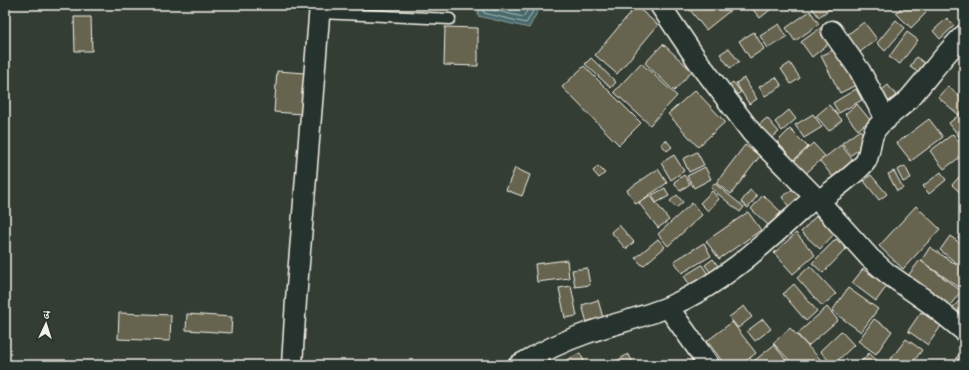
<svg xmlns="http://www.w3.org/2000/svg" width="969" height="370" font-family="Dekko,'Playpen Sans Deva',sans-serif">
	<rect width="100%" height="100%" fill="#333d34"/>
	<filter id="ink" filterUnits="userSpaceOnUse"><feTurbulence type="fractalNoise" baseFrequency=".025" numOctaves="2"/><feDisplacementMap in="SourceGraphic" scale="8" xChannelSelector="R" yChannelSelector="G"/><feConvolveMatrix kernelMatrix="1 2 1 2 8 2 1 2 1" color-interpolation-filters="sRGB"/></filter>
	<g filter="url(#ink)">
		<path fill="#46696c" stroke="#8c9f9e" d="M479 5H541L529 28 478 16Z"/>
		<g fill="none" stroke-linecap="round" stroke-linejoin="round">
			<path stroke="#aebbb6" stroke-width="1" d="M482 5 484 13 526 23 527 22 536 5
				M487 5 489 9 523 17 531 5"/>
		</g>
		<path fill="#666450" stroke="#f4f1e8" d="M686 5H737L706 30Z
			M749 5H776L760 18Z
			M816 5H834V6L819 17 812 8Z
			M904 5H919L926 13 911 28 896 13Z
			M954 5H964V16Z
			M636 6 658 25 617 74 595 55Z
			M810 11 819 24 795 41 786 28Z
			M74 17H91L92 51H75Z
			M947 18 954 26 940 39 933 31Z
			M896 20 905 28 885 51 877 43Z
			M864 22 877 39 856 55 843 38Z
			M779 24 787 37 768 48 760 36Z
			M823 26 833 40 812 57 801 42Z
			M445 27 478 28V66L444 65Z
			M754 32 764 49 750 58 739 41Z
			M907 32 918 40 900 64 889 57Z
			M663 44 692 71 674 91 645 63Z
			M729 48 739 62 730 68 720 54Z
			M837 48 856 85 840 93 821 56Z
			M916 57 932 68 925 77 910 67Z
			M591 58 616 82 611 88 585 64Z
			M641 63 677 96 650 125 614 92Z
			M790 63 800 78 791 84 781 69Z
			M584 66 641 123 619 145 562 87Z
			M277 71 305 73 302 114 274 112Z
			M776 77 782 86 765 96 759 87Z
			M744 78 757 99 749 104 736 83Z
			M733 82 741 92 730 100 722 90Z
			M888 85 896 95 886 104 877 94Z
			M948 86 964 101V109L959 115 938 97Z
			M856 89 862 100 839 113 833 103Z
			M695 90 725 122 698 147 668 114Z
			M857 104 870 120 858 130 845 114Z
			M829 105 842 120 829 131 816 116Z
			M789 110 796 119 782 131 775 122Z
			M964 111V143L949 123Z
			M813 114 822 127 804 138 795 125Z
			M767 118 779 132 768 141 756 127Z
			M929 119 943 137 911 161 897 143Z
			M790 129 808 147 794 160 777 142Z
			M860 130 869 142 851 155 842 143Z
			M953 134 964 149V154L944 169 930 151Z
			M666 140 672 147 667 151 661 144Z
			M813 143 825 156 803 176 791 164Z
			M745 145 760 156 731 194 716 183Z
			M841 145 858 166 837 182 820 161Z
			M697 152 704 165 689 172 683 159Z
			M674 155 684 171 671 180 661 163Z
			M598 166 605 173 599 178 593 171Z
			M905 166 911 178 903 182 897 170Z
			M705 167 711 179 694 188 687 176Z
			M515 168 530 175 522 196 506 190Z
			M658 169 667 183 636 204 627 190Z
			M894 171 903 188 897 191 888 174Z
			M964 171V196L952 185Z
			M941 172 946 180 929 194 923 186Z
			M684 175 690 184 680 191 674 182Z
			M871 175 887 194 879 200 864 181Z
			M714 183 744 207 740 212 711 188Z
			M665 188 669 196 656 203 652 195Z
			M794 188 802 197 789 207 782 197Z
			M750 190 757 196 748 208 741 202Z
			M712 191 719 199 708 211 700 203Z
			M650 195 669 220 658 228 639 203Z
			M677 195 683 202 676 208 670 201Z
			M763 195 781 212 769 226 751 209Z
			M692 203 702 215 668 246 658 234Z
			M916 206 940 229 903 269 879 246Z
			M748 212 761 230 719 259 706 241Z
			M816 216 835 233 820 249 801 232Z
			M619 225 634 242 626 249 611 232Z
			M964 229V242L958 238Z
			M796 233 815 255 793 274 774 253Z
			M950 236 964 246V269L940 250Z
			M658 239 665 247 643 266 635 258Z
			M836 239 846 249 823 273 812 263Z
			M704 243 711 256 682 273 674 261Z
			M930 247 964 270V280L959 287 921 261Z
			M713 259 724 274 716 280 705 265Z
			M567 260 569 278 537 282 535 264Z
			M920 260 961 291 945 312 904 281Z
			M702 265 711 279 693 290 684 276Z
			M810 266 836 294 822 306 797 278Z
			M587 268 590 285 575 287 572 270Z
			M863 269 887 286 876 301 852 283Z
			M794 284 817 311 806 321 783 294Z
			M571 286 577 316 565 318 559 288Z
			M848 288 878 309 861 332 832 311Z
			M961 299 964 302V326L949 311Z
			M598 300 605 325 589 330 582 305Z
			M744 306 752 317 738 328 729 317Z
			M827 307 838 320 808 346 797 334Z
			M921 312 941 326 928 345 908 331Z
			M119 313 171 315 170 341 118 339Z
			M187 314 232 317 231 333 186 330Z
			M763 319 771 329 755 341 747 331Z
			M874 319 892 331 876 354 858 341Z
			M732 322 756 353 741 365H725L707 341Z
			M790 328 826 365H794L773 343Z
			M841 331 854 345 833 365 820 351Z
			M906 339 922 350 911 365H889L887 364Z
			M774 345 787 361 782 365H749Z
			M964 349V364L956 358Z
			M580 353 586 365H567L565 361Z
			M869 353 882 365H860L859 364Z
			M628 354 635 365H610Z"/>
		<g fill="none" stroke-linecap="round" stroke-linejoin="round">
			<g stroke="#f4f1e8" stroke-width="13">
				<path id="lane" d="M320 13 450 19"/>
			</g>
			<g stroke="#f4f1e8" stroke-width="23">
				<path id="street" d="M660 5 697 60 752 133 815 197 870 258 888 274 931 304 964 331
					M832 31 860 71 886 120
					M819 201C830 192 859 172 866 161 871 151 869 139 876 129 884 118 898 110 908 100 927 79 943 55 964 35
					M668 307 709 365
					M292 365 296 300 320 5
					M519 365C541 352 564 341 587 333 613 324 644 317 668 307 726 283 770 238 815 197"/>
			</g>
			<use href="#lane" stroke="#26332d" stroke-width="10"/>
			<use href="#street" stroke="#26332d" stroke-width="20"/>
		</g>
	</g>
	<rect width="969" height="370" fill="none" stroke="#26332d" stroke-width="20"/>
	<rect x="10" y="10" width="949" height="350" fill="none" stroke="#f4f1e8" stroke-width="1.5" filter="url(#ink)"/>
	<g transform="translate(46 324) rotate(4)" stroke="#26332d" stroke-width="3" paint-order="stroke">
	<path d="M0-3L7 15L0 10L-7 15Z" fill="#f4f1e8"/>
	<text y="-6" font-size="11" font-weight="bold" text-anchor="middle" fill="#f4f1e8">उ</text>
	</g>
</svg>
